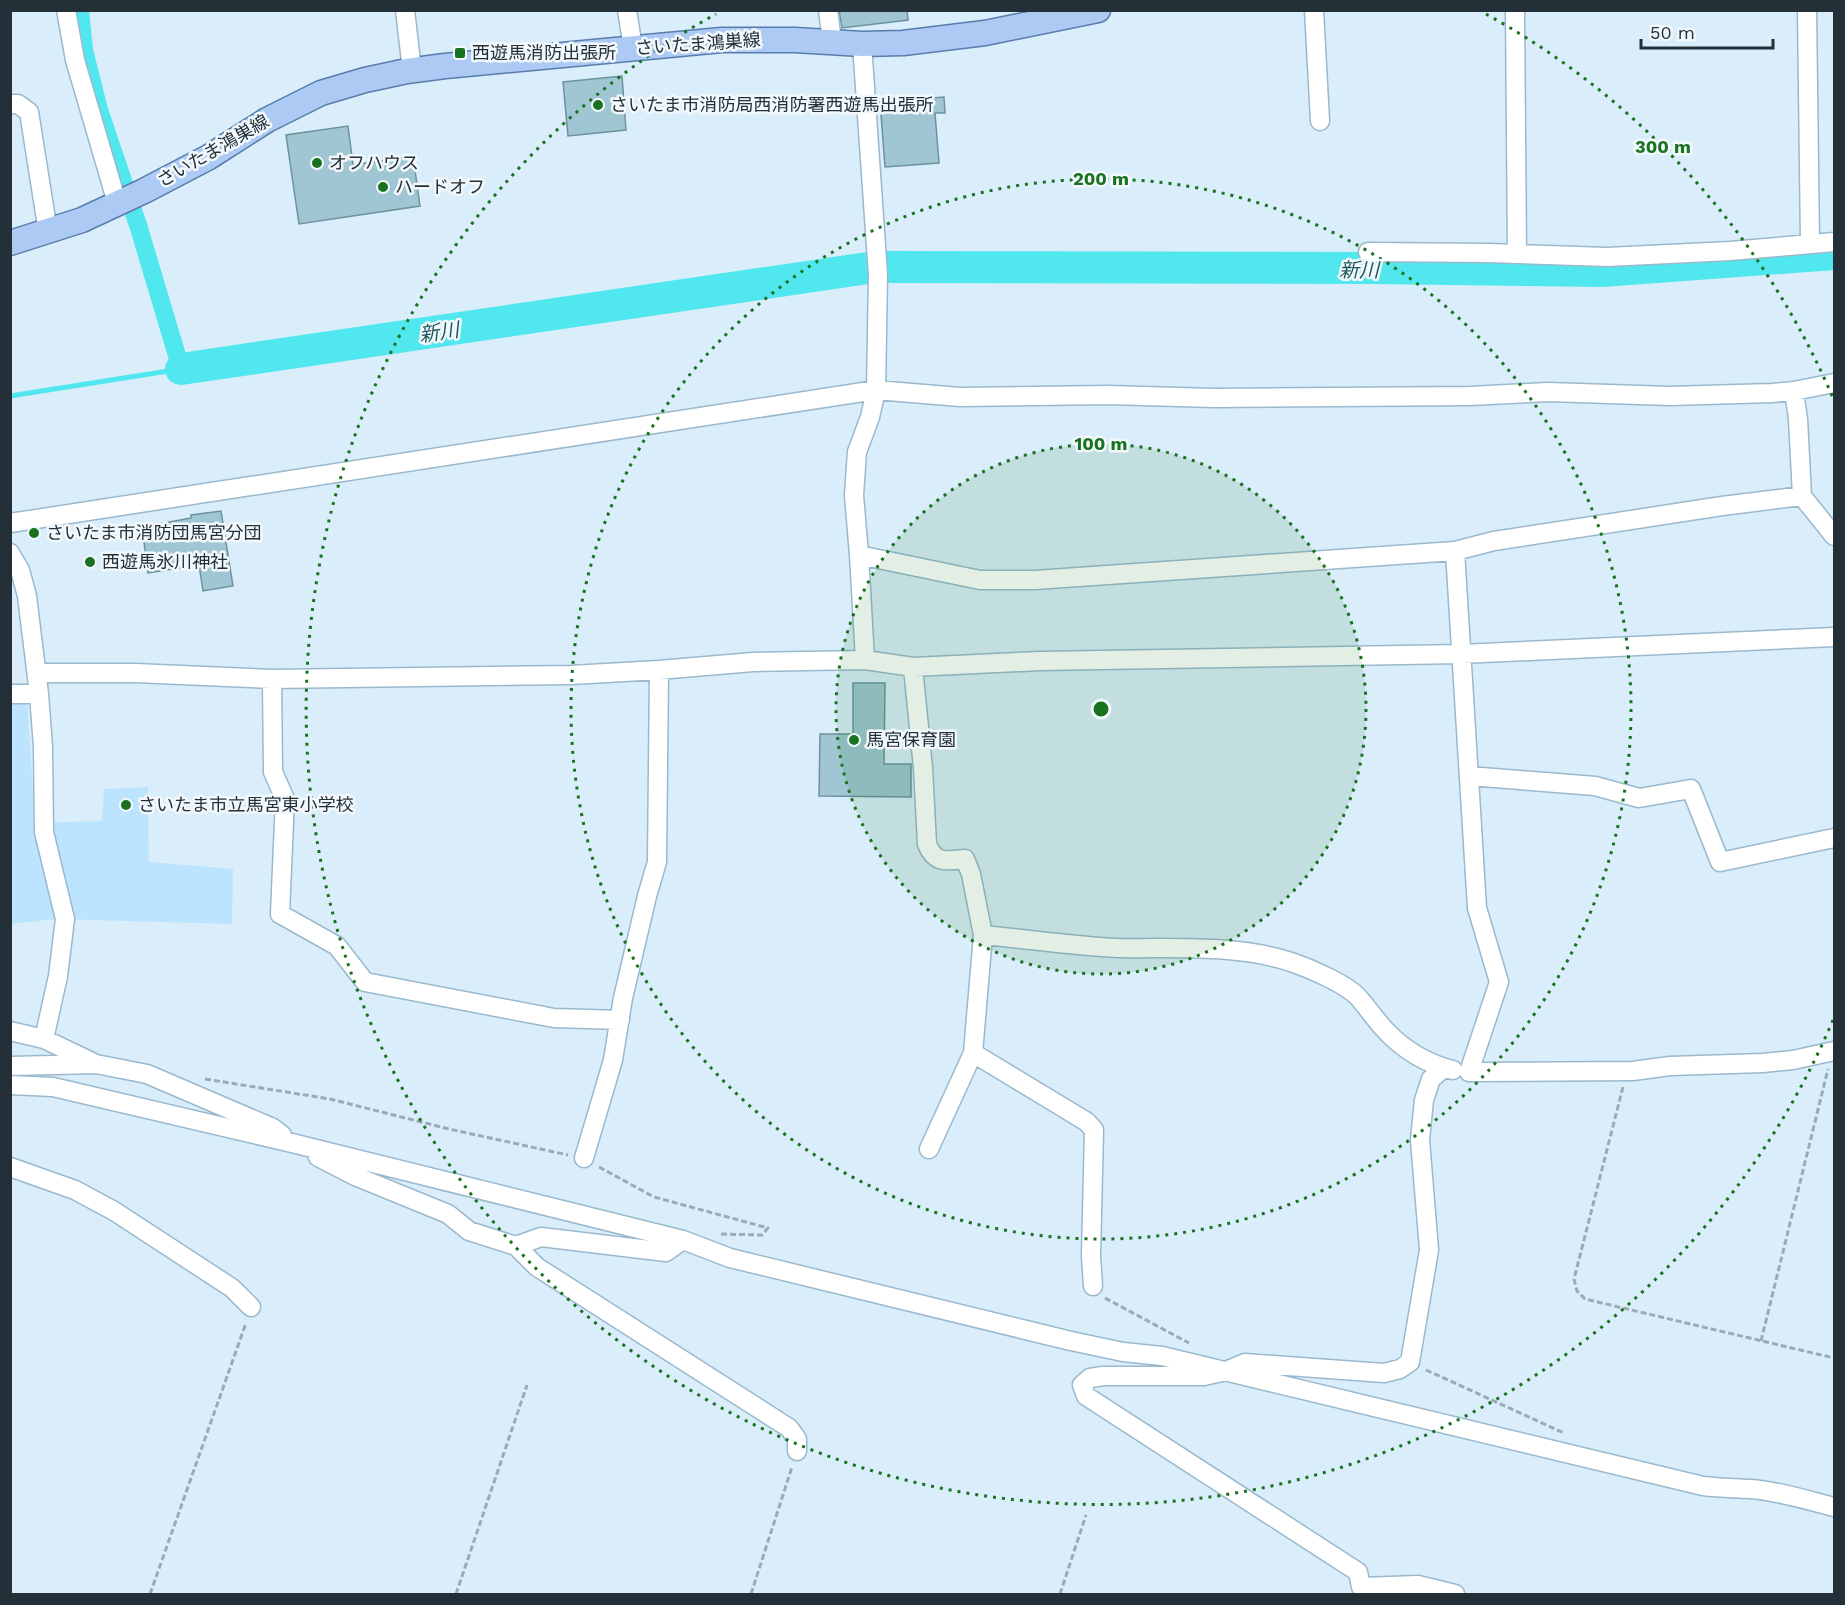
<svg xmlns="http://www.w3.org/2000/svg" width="1845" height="1605" font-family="'Work Sans','Noto Sans JP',sans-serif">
	<rect width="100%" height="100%" fill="#daedfa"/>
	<path fill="#bce4fe" d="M27 698 35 823 102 821 104 789 148 787 149 862 233 869 232 924 56 919 11 924 10 700Z"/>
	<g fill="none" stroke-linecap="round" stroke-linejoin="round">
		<path stroke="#51e7ee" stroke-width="5" d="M10 396 181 369"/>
		<path stroke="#51e7ee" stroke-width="18" d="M80 10 84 50 99 110 139 228 181 369"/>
		<path stroke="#51e7ee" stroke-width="32" d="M883 267 1372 268 1602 271 1834 254
			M181 369 868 268"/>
	</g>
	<path fill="#9fc6d2" stroke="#6c929d" stroke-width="1.5" d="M839 10H907L908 20 842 28Z
		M622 76 626 130 568 136 563 82Z
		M944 97 945 113H935L939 163 885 167 880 102Z
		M348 126 353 165 413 156 420 206 299 224 286 135Z
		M221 511 233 586 203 591 199 565 148 573 142 527 191 518V515Z
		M853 683H885L884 764H911V797L819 796 820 734H853Z"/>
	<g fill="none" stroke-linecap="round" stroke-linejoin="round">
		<g stroke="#9ab9ce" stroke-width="21">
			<path id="minor" d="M66 10 75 60 117 203
				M405 10 412 70
				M627 10 633 48
				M828 10 832 41
				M1314 10 1320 121
				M1515 10 1517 254
				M1807 10 1810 244
				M862 44 878 275 876 390 870 417 857 452 854 495 859 555 865 660
				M10 104H18L29 112 48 232
				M1368 252 1489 253 1607 257 1730 251 1834 242
				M1794 391 1798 419 1802 496 1834 536
				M10 523 876 390 960 397 1108 395 1214 398 1470 396 1548 392 1670 396 1772 393 1794 391 1834 383
				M1455 551 1477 908 1499 982 1469 1072 1633 1071 1670 1066 1763 1063 1793 1060 1834 1051
				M10 553 20 570 27 596 39 694 43 747 44 832 65 919 58 976 44 1039
				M859 555 980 580H1035L1455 551 1494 541 1722 506 1802 496
				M913 667 923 768 927 844C935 864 946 861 965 859L971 874 983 935C1028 939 1073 946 1118 948 1175 949 1240 944 1294 963 1311 969 1346 984 1358 997 1368 1008 1376 1021 1387 1032 1404 1050 1429 1065 1453 1070
				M37 673H135L272 679 571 675 659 670 753 662 865 660 913 667 1040 661 1461 654 1834 637
				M272 679 273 772 285 799 280 914 337 946 365 982 554 1018 620 1020
				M10 694H39
				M1469 776 1595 786 1639 798 1691 789 1720 862 1834 838
				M10 1031 44 1039 96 1064 147 1074 273 1128 282 1135
				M973 1053 1087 1122 1094 1130 1091 1256 1093 1286
				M10 1066 96 1064
				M1444 1068 1431 1079 1424 1100 1420 1140 1429 1250 1410 1362 1400 1369 1384 1373 1245 1363 1226 1371 1204 1376H1103L1090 1378 1082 1385 1086 1396 1358 1572 1361 1587 1418 1585 1455 1594
				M10 1085 53 1087 292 1143 683 1240 730 1258 1071 1341 1123 1352 1162 1356 1703 1486C1719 1488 1734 1488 1750 1489 1778 1491 1807 1500 1834 1507
				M929 1149 973 1053 983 935
				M318 1157 355 1176 448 1214 469 1231 516 1246 537 1267 789 1428 797 1439V1451
				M584 1158 613 1060 623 998 647 896 657 862 659 670
				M10 1167 75 1190 114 1211 232 1288 251 1307
				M516 1246 541 1237 666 1252 683 1240"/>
		</g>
		<g stroke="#587dac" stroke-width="27">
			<path id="major" d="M10 243 82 220 144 191 209 157 267 120 321 93 365 80 407 71 445 66 722 40H795L862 44 903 43 985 33 1098 10"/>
		</g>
		<path stroke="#9aabb6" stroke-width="3" stroke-dasharray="6 3" stroke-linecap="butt" d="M205 1079 330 1099 449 1129 568 1155
			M1623 1087 1574 1279 1577 1291 1585 1299 1834 1358
			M599 1167 654 1197 768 1228 762 1235 719 1234
			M1105 1298 1189 1343
			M1761 1341 1828 1069
			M1426 1370 1564 1433
			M150 1594 246 1323
			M456 1594 527 1385
			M751 1594 792 1467
			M1060 1594 1086 1515"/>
		<use href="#minor" stroke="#fff" stroke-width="18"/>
		<use href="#major" stroke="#accaf3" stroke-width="24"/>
	</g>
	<circle cx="1101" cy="709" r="265" fill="#19721f" fill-opacity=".12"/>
	<g fill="none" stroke="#19721f" stroke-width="3" stroke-dasharray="3 6">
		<circle cx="1101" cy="709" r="265"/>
		<circle cx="1101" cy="709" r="530"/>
		<path d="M1833 1020A795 795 0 1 1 716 14M1486 14A795 795 0 0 1 1833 398"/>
	</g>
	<g fill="#19721f" stroke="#f2f8fc" stroke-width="2">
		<rect x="454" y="47" width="12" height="12" rx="3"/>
		<circle cx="598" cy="105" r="6"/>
		<circle cx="317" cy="163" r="6"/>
		<circle cx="383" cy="187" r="6"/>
		<circle cx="34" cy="533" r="6"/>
		<circle cx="90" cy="562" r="6"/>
		<circle cx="854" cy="740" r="6"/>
		<circle cx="126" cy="805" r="6"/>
	</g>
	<g text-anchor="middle" stroke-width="5" stroke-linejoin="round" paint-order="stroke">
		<g font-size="18" fill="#233038" stroke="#f2f8fc">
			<text transform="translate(698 44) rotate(-4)" y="6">さいたま鴻巣線</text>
			<text transform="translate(213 151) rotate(-30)" y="6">さいたま鴻巣線</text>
		</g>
		<g font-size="18" fill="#233038" stroke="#f2f8fc" text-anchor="start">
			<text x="472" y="59">西遊馬消防出張所</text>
			<text x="610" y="111">さいたま市消防局西消防署西遊馬出張所</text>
			<text x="329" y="169">オフハウス</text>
			<text x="395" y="193">ハードオフ</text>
			<text x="46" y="539">さいたま市消防団馬宮分団</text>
			<text x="102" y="568">西遊馬氷川神社</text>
			<text x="866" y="746">馬宮保育園</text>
			<text x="138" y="811">さいたま市立馬宮東小学校</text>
		</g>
		<g font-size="20" font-style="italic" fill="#19575a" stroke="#f2f8fc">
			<text x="1359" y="277">新川</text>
			<text transform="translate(439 332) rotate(-8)" y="7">新川</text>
		</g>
	</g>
	<circle cx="1101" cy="709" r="9" fill="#19721f" stroke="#f2f8fc" stroke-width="3"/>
	<g font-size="18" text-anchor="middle" font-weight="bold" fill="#19721f" stroke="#f2f8fc" stroke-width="5" stroke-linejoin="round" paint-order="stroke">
		<text x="1663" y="153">300 m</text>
		<text x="1101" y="185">200 m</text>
		<text x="1101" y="450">100 m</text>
	</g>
	<rect width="1845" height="1605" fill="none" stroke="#233038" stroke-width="24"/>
	<path d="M1641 39v9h132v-9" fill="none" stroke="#233038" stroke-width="3"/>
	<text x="1650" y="39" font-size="18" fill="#233038" stroke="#f2f8fc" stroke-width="4.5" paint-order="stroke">50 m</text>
</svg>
